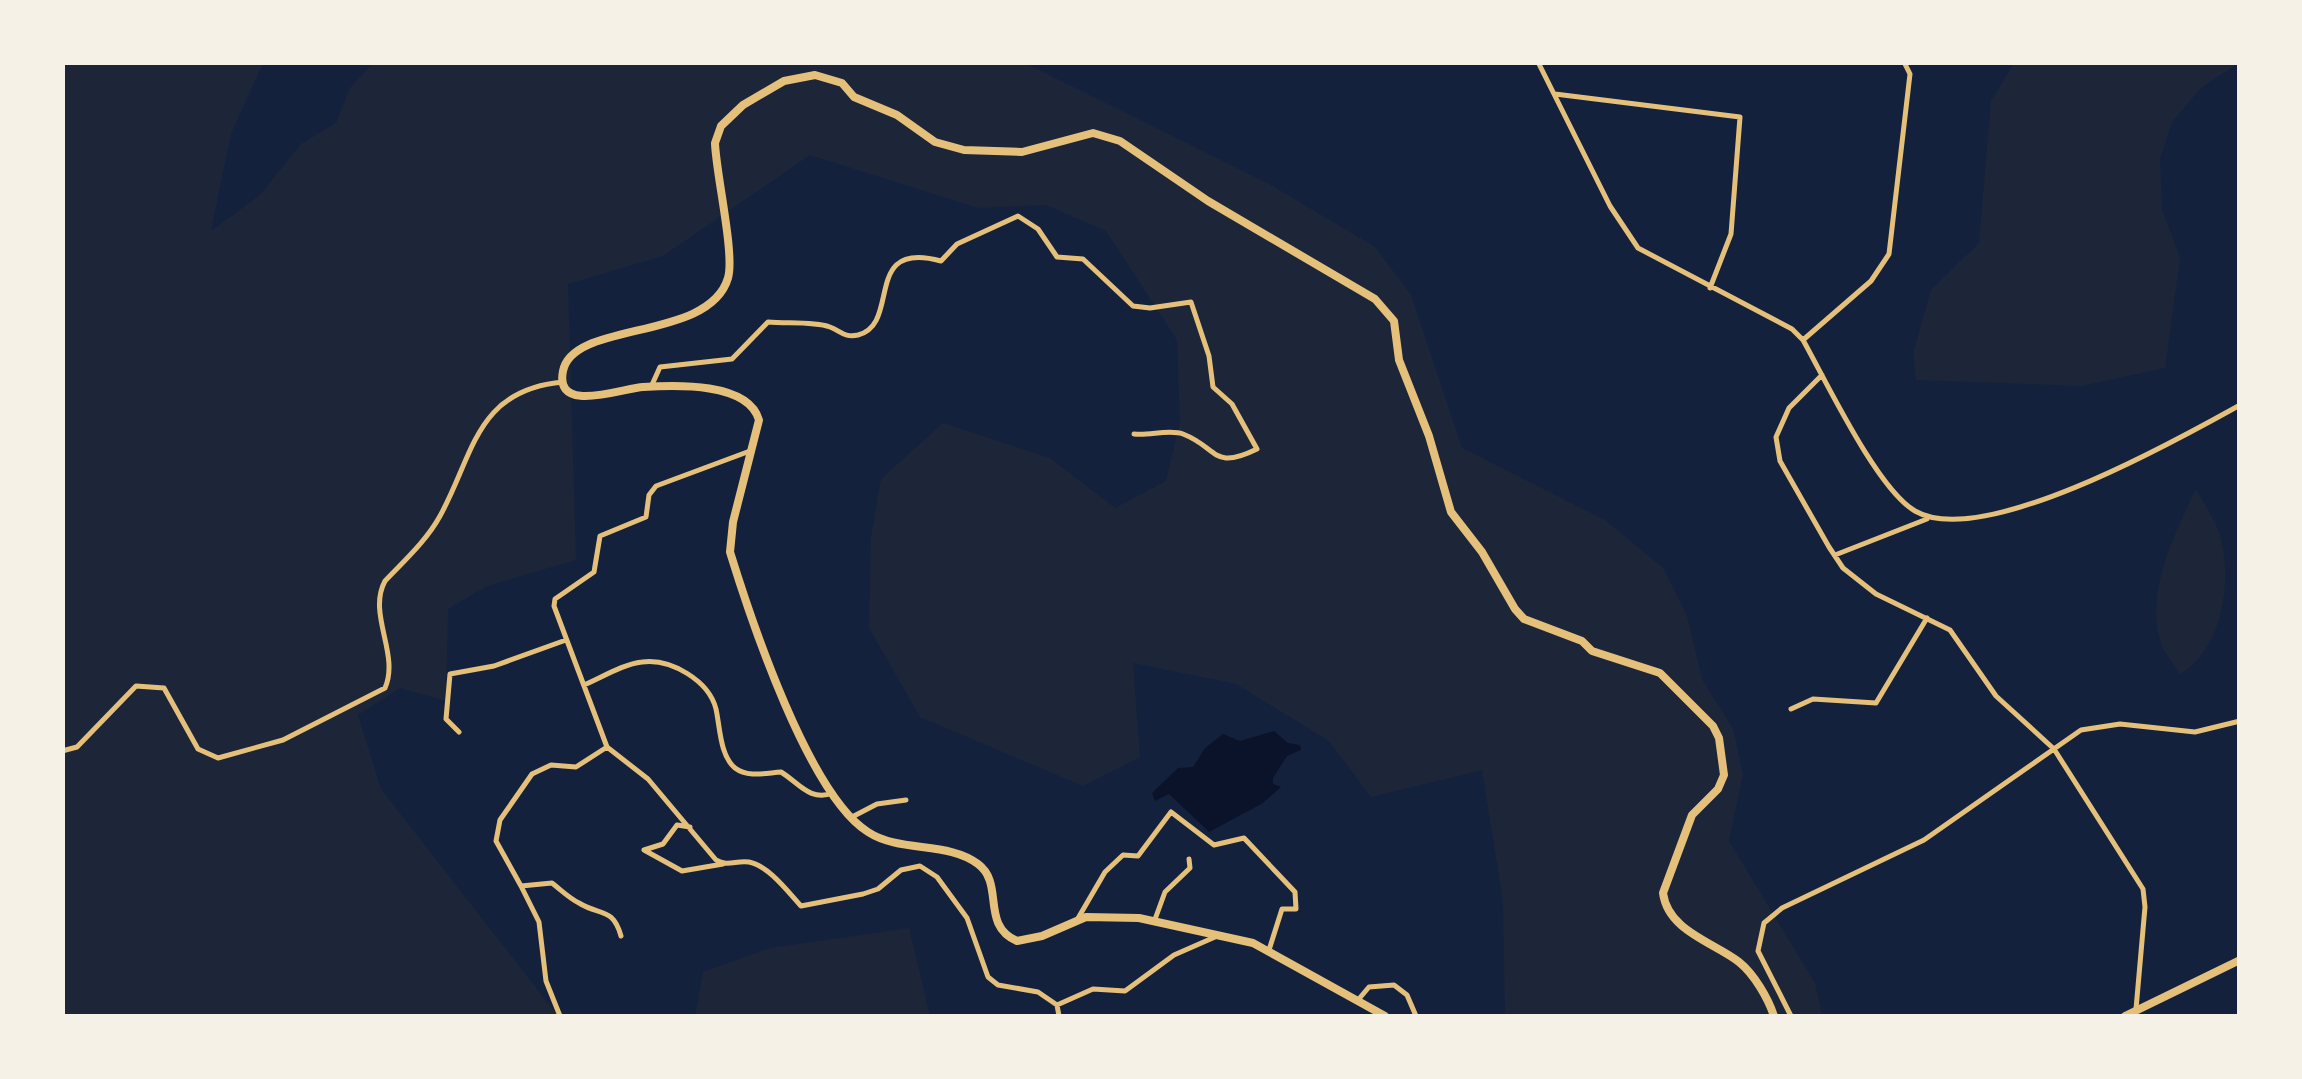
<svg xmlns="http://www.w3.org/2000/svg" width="2302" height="1079" font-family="Helvetica,sans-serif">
	<rect width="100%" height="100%" fill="#14213d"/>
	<path fill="#1d2539" d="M374 62 1025 63 1269 184 1375 247 1411 295 1462 448 1605 520 1663 568 1687 616 1702 679 1733 729 1743 774 1729 841 1815 983 1822 1016H1505L1503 901 1482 770 1371 797 1329 741 1236 684 1133 663 1140 757 1083 786 920 717 869 628 871 537 881 479 943 423 1050 458 1115 508 1166 481 1180 422 1177 340 1106 231 1046 205 978 208 810 155 663 256 568 284 576 560 487 586 448 609 446 701 400 688 358 715 381 789 558 1016H63L62 63H263L231 134 211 231 260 195 301 144 336 123 350 88Z
		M2014 63H2239L2201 88 2172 122 2160 159 2162 209 2180 258 2165 368 2081 386 1916 380 1913 353 1931 290 1979 243 1991 101Z
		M2196 489C2204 504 2217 522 2221 539 2232 583 2222 650 2180 674 2174 664 2163 652 2160 640 2146 590 2175 533 2196 489Z
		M909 928 930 1016H695L703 972 770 948Z"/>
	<path fill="#0b132b" d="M1274 731 1288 743 1300 745 1301 750 1287 756 1273 778V784L1281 787 1263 803 1209 832 1169 794 1155 801 1152 793 1178 768 1193 767 1205 748 1223 734 1240 741Z"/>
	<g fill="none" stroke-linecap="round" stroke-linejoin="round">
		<path stroke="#e5c07b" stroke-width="5" d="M1538 62 1610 206 1638 248 1792 329 1803 340C1826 381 1877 489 1915 511 1982 550 2177 440 2240 405
			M1555 94 1740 117 1731 234 1710 288
			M1803 340 1871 281 1889 254 1910 74 1904 62
			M1822 375 1789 408 1776 437 1780 461 1829 547 1843 568 1876 594 1950 630 1996 696 2054 749 2143 889 2145 907 2136 1009
			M651 387 660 367 732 359 768 322C786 324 812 321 830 327 841 331 844 338 858 335 902 324 861 239 941 261L957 244 1018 216 1038 229 1057 257 1083 259 1133 306 1150 308 1191 302 1209 356 1213 387 1232 404 1257 449C1212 471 1219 448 1183 434 1169 429 1149 436 1134 434
			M750 451 656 486 649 495 646 517 600 536 594 572 555 599 554 606 607 747 648 779 716 860C728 867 736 860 749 862 769 866 788 892 801 906L863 894 878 889 901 870 920 866 937 877 967 918 988 977 998 985 1038 992 1057 1005 1093 989 1125 991 1174 955 1215 937
			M1835 555 1927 519
			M584 685C601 678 623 664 642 662 671 658 709 681 716 709 720 727 720 756 735 768 748 778 766 773 781 772 799 783 810 802 833 793
			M1791 709 1813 699 1876 703 1927 618
			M459 732 446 719 450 674 494 666 566 640
			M607 747 576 767 551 765 532 774 500 820 496 841 521 886 552 883C561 890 569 898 579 903 600 916 613 907 621 936
			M62 751 77 747 136 686 164 688 198 749 218 758 283 740 385 688C400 654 367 614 385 581 404 561 427 540 440 516 474 455 475 390 563 382
			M852 817 877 804 906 800
			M644 850 682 871 723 864
			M644 850 663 844 677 825 690 827
			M521 886 539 922 546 981 560 1016
			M1077 920 1105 872 1123 855 1138 856 1171 812 1214 845 1244 838 1295 892 1296 909H1282L1269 950
			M1154 922 1165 892 1190 868 1189 859
			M1358 1000 1369 987 1394 985 1407 995 1416 1016
			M1057 1005 1059 1016
			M1791 1016 1758 951 1764 923 1782 908 1924 840 2081 730 2120 724 2195 732 2240 721"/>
		<path stroke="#e5c07b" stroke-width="8" d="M1385 1016 1253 943 1139 918 1086 917 1042 936 1017 941C980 925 1005 884 978 864 948 841 900 853 868 832 809 795 751 620 730 552L733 522 759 420C748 382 676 385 643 387 623 388 554 415 563 371 573 320 709 342 728 278 735 254 716 174 715 143L721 126 743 105 784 81 815 75 842 83 854 97 897 115 935 142 964 150 1022 152 1093 133 1120 141 1208 201 1375 299 1394 321 1399 360 1429 436 1451 512 1482 552 1515 609 1524 619 1582 641 1592 651 1660 673 1713 726 1719 738 1724 775 1718 789 1692 815 1663 893C1668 931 1713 942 1739 962 1754 974 1768 998 1774 1016
			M2125 1016 2240 960"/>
	</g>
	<rect width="2302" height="1079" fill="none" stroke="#f6f1e7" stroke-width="130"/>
</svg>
